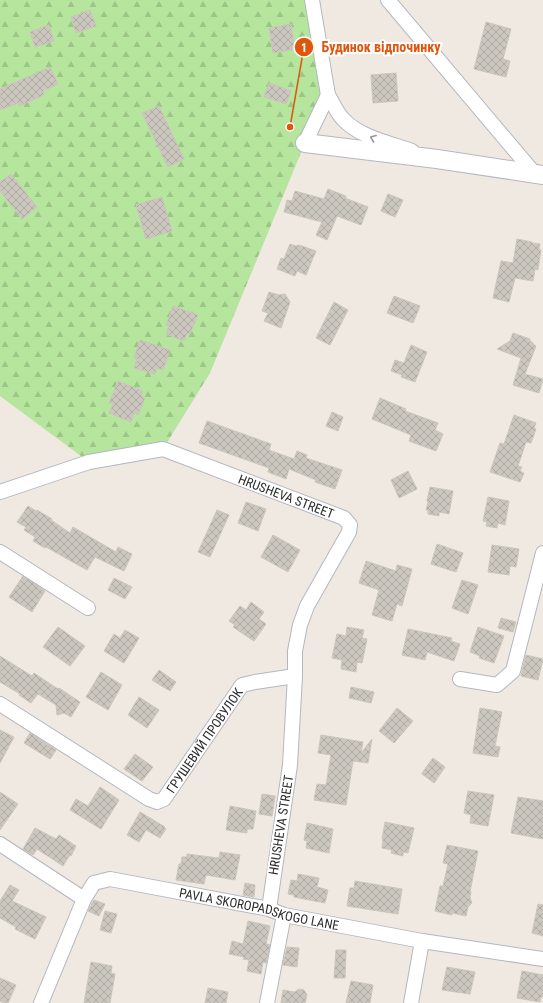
<svg xmlns="http://www.w3.org/2000/svg" width="543" height="1003" viewBox="0 0 543 1003" font-family="'Roboto Condensed',sans-serif">
<defs>
<pattern id="forest-firs" width="22" height="20" patternUnits="userSpaceOnUse"><rect width="22" height="20" fill="#b6e59e"/><path d="M5 1l3.5 6h-7zM16 11l3.5 6h-7z" fill="#9dc588"/></pattern>
<pattern id="building-cross-hatch" width="8" height="8" patternUnits="userSpaceOnUse"><rect width="8" height="8" fill="#cbc7bf"/><path d="M0 0l8 8M0 8l8-8" fill="none" stroke="#afaba4"/></pattern>
</defs>
<rect width="100%" height="100%" fill="#efe9e1"/>
<path fill="url(#forest-firs)" d="M0 0H312L328 95 305 143 210 373 163 449 89 462 0 396Z"/>
<g fill="url(#building-cross-hatch)" stroke="#cbc5ba">
<path d="M90 10 96 26 76 33 71 17Z"/>
<path d="M486 22 511 29 503 59 510 61 506 77 474 69Z"/>
<path d="M291 24 295 49 273 53 269 28Z"/>
<path d="M49 25 54 41 35 47 30 32Z"/>
<path d="M50 67 58 84 43 91 44 95 19 106 18 103 0 110V89Z"/>
<path d="M396 73 398 101 373 103 371 75Z"/>
<path d="M269 83 291 91 286 104 264 97Z"/>
<path d="M159 106 184 159 168 167 142 113Z"/>
<path d="M11 174 37 207 22 219 0 191V182Z"/>
<path d="M328 189 346 196 345 198 368 207 361 225 337 216 327 240 316 235 322 222 284 212 287 200 292 201 295 191 324 199Z"/>
<path d="M388 194 403 200 395 217 381 211Z"/>
<path d="M162 197 172 231 146 239 136 205Z"/>
<path d="M517 239 532 242V243L540 244 539 250H541L538 270 535 269 533 281 515 278 509 302 493 298 501 261 513 263Z"/>
<path d="M290 244 296 246 299 245 316 251 306 275 297 271 295 276 277 269 281 258 284 259Z"/>
<path d="M269 292 279 295 285 294 290 302 281 328 264 321 268 313 262 311Z"/>
<path d="M394 296 420 306 413 323 387 313Z"/>
<path d="M334 302 348 310 330 345 316 338Z"/>
<path d="M173 306 198 315 190 334 187 333 184 341 166 334 169 326 166 325Z"/>
<path d="M513 333 530 339V341L533 343V344L536 346 525 374 543 379 539 393 513 385 521 358 497 349 510 341Z"/>
<path d="M140 340 170 350 163 370 157 368 155 374 134 368 137 359 134 358Z"/>
<path d="M411 345 427 352 415 382 401 377 402 375 391 371 395 360 404 363Z"/>
<path d="M118 381 143 391 141 396 145 398 138 415 134 413 131 422 109 413 113 404 109 403Z"/>
<path d="M380 398 406 409 405 411 438 423 435 430 443 434 436 451 409 441 411 435 372 419Z"/>
<path d="M332 412 343 417 338 431 326 426Z"/>
<path d="M514 415 536 423 534 428 536 429 531 443 526 442 518 466 522 467 520 471 524 473 520 482 490 472 500 443 504 444Z"/>
<path d="M207 421 271 444 269 450 294 459 297 451 307 455 306 458 342 470 335 489 315 482 316 480 289 469 286 479 268 472 269 468 199 443Z"/>
<path d="M408 471 417 489 399 498 391 480Z"/>
<path d="M430 487 453 491 449 514 439 512V516L428 514V510H426L428 502 427 501Z"/>
<path d="M488 497 509 501 505 525 498 523 497 528 486 526 487 522 483 521Z"/>
<path d="M246 502 266 509 258 531 238 523Z"/>
<path d="M28 506 36 511 37 510 52 519 51 520 70 533 73 527 116 552 118 547 132 554 124 571 95 557 87 570 46 547 45 548 33 541 35 537 24 530 26 527 17 522Z"/>
<path d="M217 510 229 515 210 557 198 552Z"/>
<path d="M273 535 300 550 288 572 261 557Z"/>
<path d="M437 544 463 553 456 572 431 564Z"/>
<path d="M492 545 519 549 516 567 510 566 509 575 488 572Z"/>
<path d="M366 561 396 571 397 565 412 569 402 606 397 604 392 621 372 615 379 590 359 583Z"/>
<path d="M23 576 45 591 32 612 9 597Z"/>
<path d="M114 578 132 587 125 599 108 590Z"/>
<path d="M462 580 478 585 468 614 452 608Z"/>
<path d="M251 602 264 612 259 619 266 624 254 641 233 627 235 625 229 621 240 606 246 610Z"/>
<path d="M501 618 516 622 513 632 498 628Z"/>
<path d="M58 627 85 646 70 666 43 647Z"/>
<path d="M347 627 364 630 362 638 367 639 362 663 357 662 356 672 341 669 342 660 332 658 337 634 346 636Z"/>
<path d="M478 627 504 636 494 663 479 658 480 656 470 652Z"/>
<path d="M408 629 452 638 451 641 460 644 454 661 427 652 425 660 402 655Z"/>
<path d="M125 630 139 638 124 663 104 651 114 634 120 638Z"/>
<path d="M526 655 543 659 538 680 521 676Z"/>
<path d="M0 656 32 676 34 673 58 689 59 688 80 702 71 717 64 713 57 715 56 705 38 694 31 703 19 695 20 694 0 682Z"/>
<path d="M159 670 176 682 170 691 152 680Z"/>
<path d="M101 672 122 685 108 710 86 697Z"/>
<path d="M351 687 374 692 371 703 349 698Z"/>
<path d="M139 697 159 710 147 728 128 715Z"/>
<path d="M397 708 413 721 394 743 379 731Z"/>
<path d="M480 708 502 712 495 746 500 747 498 757 473 753Z"/>
<path d="M0 730 14 737 0 763Z"/>
<path d="M30 733 56 750 50 759 24 743Z"/>
<path d="M321 735 363 742 361 753 372 739 368 763 353 761 346 805 314 800 317 784 326 785 331 755 318 753Z"/>
<path d="M135 754 153 767 142 781 124 769Z"/>
<path d="M433 758 445 767 434 783 422 774V773Z"/>
<path d="M100 787 119 800 101 829 70 810 76 799 88 806Z"/>
<path d="M468 791 494 795 488 826 470 823 471 815 464 813Z"/>
<path d="M0 792 18 804 0 830Z"/>
<path d="M262 794 275 796 272 816 259 814Z"/>
<path d="M518 797 543 801V839L511 833Z"/>
<path d="M230 806 256 811 253 829H247V833L226 830Z"/>
<path d="M140 812 165 827 164 828 166 829 160 838 146 830 139 842 127 835Z"/>
<path d="M385 822 414 828 408 853 403 852V856L391 853 392 850 382 848 383 839H382Z"/>
<path d="M307 823 333 829 329 853 306 848 307 841 304 840Z"/>
<path d="M35 828 56 839 59 835 76 846 71 856 70 855 63 866 37 849 33 855 23 849Z"/>
<path d="M447 845 478 851 470 892H471L470 898 472 903 468 907 466 916 452 913V915L435 911 440 886H443L448 864 443 863Z"/>
<path d="M220 852 240 855 235 880 206 875 204 884 176 880 179 864H181L182 857H187V854L219 858Z"/>
<path d="M298 874 319 878 317 887 328 890 325 903 294 897V895L288 894 291 880 297 881Z"/>
<path d="M355 881 402 889 398 914 347 906 350 888H354Z"/>
<path d="M245 883 255 885 254 897 243 895Z"/>
<path d="M10 885 19 890 12 901 46 917 35 939 15 929 16 927 0 918V901Z"/>
<path d="M94 900 105 904 99 916 88 911Z"/>
<path d="M538 904 543 905V936L532 933Z"/>
<path d="M105 911 117 914 111 933 100 930Z"/>
<path d="M248 921 270 926 266 944 270 945 266 963 263 962 261 974 247 971 249 960 243 959 244 957 229 954 232 941 243 944Z"/>
<path d="M287 947 299 948 297 967 283 965Z"/>
<path d="M336 950H346L345 978H334Z"/>
<path d="M91 962 112 966 111 973 115 974 110 1003H84Z"/>
<path d="M447 967 475 972 470 994 442 990Z"/>
<path d="M522 971 543 975V997H541L540 1002 517 998Z"/>
<path d="M0 978 16 985 8 1003H4L0 1001Z"/>
<path d="M351 981 373 985 370 1003H346Z"/>
<path d="M208 988 228 992 226 1003H205Z"/>
<path d="M299 989 304 990 307 995 305 1003H281L283 990 295 992Z"/>
</g>
<g fill="none" stroke-linecap="round" stroke-linejoin="round">
<defs>
<g id="minor">
<path d="M312 0 328 95"/>
<path d="M388 0 534 173"/>
<path d="M305 143 328 95C333 103 337 113 343 119 359 137 390 143 412 151"/>
<path id="s1" d="M0 492 89 462 163 449 344 518 350 525 349 532 307 606 300 625 295 651V676L290 765 269 909"/>
<path d="M0 552 88 608"/>
<path d="M460 679 497 685 513 671 543 553"/>
<path id="s2" d="M0 704 149 799 157 802 164 799 242 685 255 682 295 676"/>
<path id="s3" d="M0 844 84 899 94 883 110 879 269 909 284 915 422 941 543 959"/>
<path d="M41 1003 84 899"/>
<path d="M267 1003 284 915"/>
<path d="M411 1003 422 941"/>
</g>
<path id="tertiary" d="M305 143 437 159 543 175"/>
</defs>
<use href="#minor" stroke="#b4b7c1" stroke-width="16"/>
<use href="#tertiary" stroke="#b4b7c1" stroke-width="20"/>
<use href="#minor" stroke="#fff" stroke-width="14"/>
<use href="#tertiary" stroke="#fff" stroke-width="18"/>
</g>
<defs><path id="oneway-chevron" d="M-2-3.5L2.5 0L-2 3.5" fill="none" stroke-width="1.6" stroke-linecap="round" stroke-linejoin="round"/></defs>
<use stroke="#969696" href="#oneway-chevron" transform="translate(373 138) rotate(-159)"/>
<g text-anchor="middle" dominant-baseline="central" stroke-width="4" stroke-linejoin="round" paint-order="stroke">
<g font-size="13" fill="#2e2e2e" stroke="#fff">
<text stroke="none"><textPath href="#s1" startOffset="301">HRUSHEVA STREET</textPath></text>
<text stroke="none"><textPath href="#s2" startOffset="264">ГРУШЕВИЙ ПРОВУЛОК</textPath></text>
<text transform="translate(281 825) rotate(-81)">HRUSHEVA STREET</text>
<text stroke="none"><textPath href="#s3" startOffset="288">PAVLA SKOROPADSKOGO LANE</textPath></text>
</g>
</g>
<path fill="none" stroke="#df570e" stroke-width="1.5" d="M290 127L304 47"/>
<g fill="#df570e" stroke="#fff" stroke-width="1.5">
<circle cx="290" cy="127" r="4"/>
<circle cx="304" cy="47" r="10"/>
</g>
<g font-size="12" text-anchor="middle" font-weight="bold" fill="#fff">
<text x="304" y="52">1</text>
</g>
<g font-size="14" text-anchor="middle" font-weight="bold" fill="#df570e" stroke="#fff" stroke-width="4" stroke-linejoin="round" paint-order="stroke">
<text x="381" y="52">Будинок відпочинку</text>
</g>
</svg>
